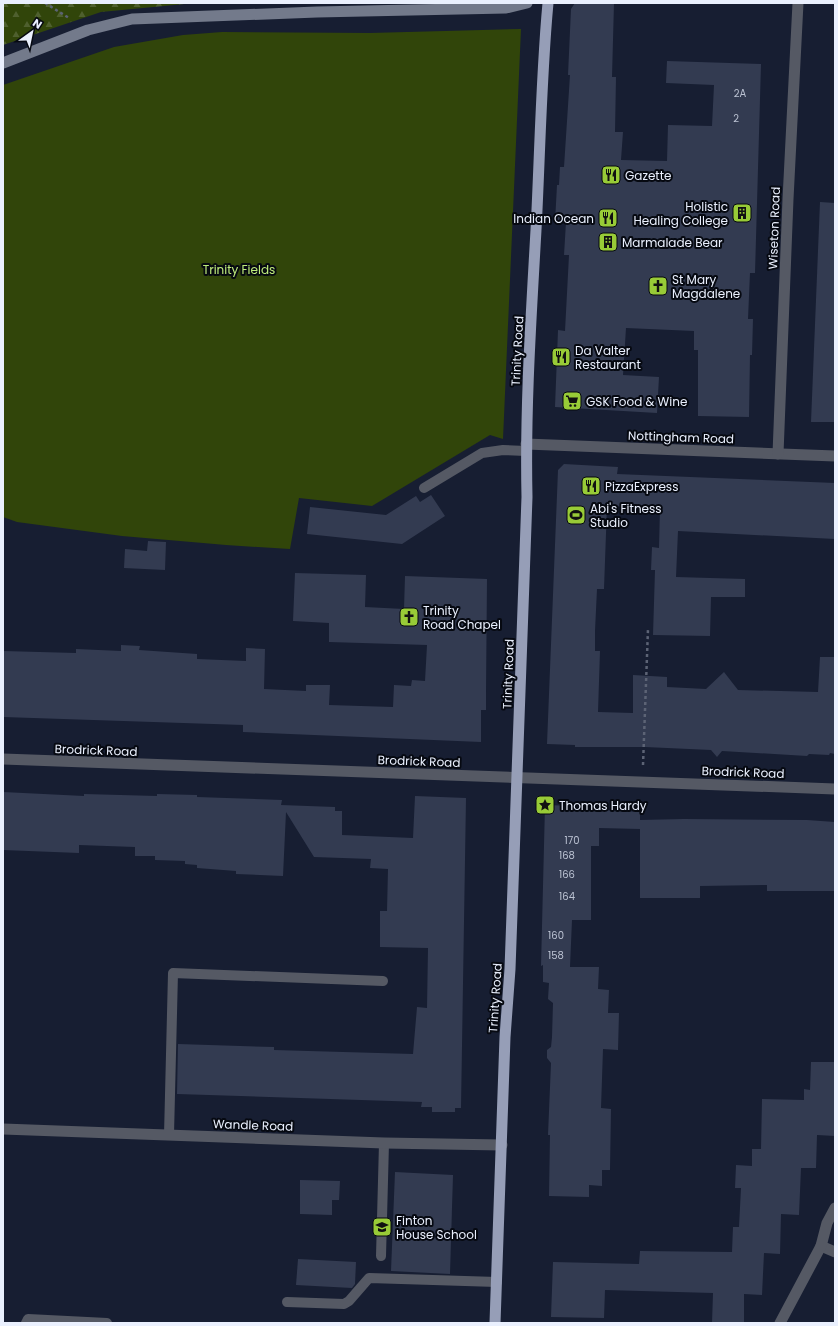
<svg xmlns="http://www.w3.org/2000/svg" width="838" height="1326" viewBox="0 0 838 1326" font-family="Poppins,sans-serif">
<defs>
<pattern id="forest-firs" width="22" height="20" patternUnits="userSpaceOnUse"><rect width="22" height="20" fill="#31450a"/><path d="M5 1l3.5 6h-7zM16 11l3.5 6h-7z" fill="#4f602f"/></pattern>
</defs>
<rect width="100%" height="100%" fill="#171e32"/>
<path fill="#31450a" d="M521 29 503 439 490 435 372 506 299 498 290 549 226 545 122 536 17 522 3 517V85L114 47 183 35 222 32 370 33Z"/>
<path fill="url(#forest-firs)" d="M3 3H195L101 12 3 45Z"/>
<g fill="#333b51">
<path d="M575 3H614L612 77H616L615 132H623L621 160 667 161 668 125 712 126 714 85 666 83 667 61 761 64 755 273H750L748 319H753L752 355H750L749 417 698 416V350H694V331L626 328 623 375 659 377 657 413 555 407 558 330 565 331 569 255H564L566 222H555L557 185H559L560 167H564L570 75H568L571 9Z"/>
<path d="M820 202 835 203V422H811Z"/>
<path d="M564 464 618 467 617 474 835 483V539L678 531 676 577 745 579V597H711L710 636 653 635 655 570H651L652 547 659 548 660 508 607 506 604 589H597L595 631V651H600L598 712 633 713V675L667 677V687L706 689 724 672 738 690 818 692 820 657H835V754L830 753 829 755 809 754 807 756 722 751 717 757 711 750 645 747H575V745L547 744 558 470Z"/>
<path d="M431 495 445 516 402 544 307 534 310 507 386 515 416 496 420 502Z"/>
<path d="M148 541 166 542 165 570 124 568 125 549 147 551Z"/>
<path d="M295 573 366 575 365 607 404 609 405 576 487 579 486 692V710H481V742L243 732V725L3 717V651L76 653V649L121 651V645L140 646 139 650 197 654V659L246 661V648L265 649 264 689 306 691V685H330L329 705 393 707 394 685 411 686 412 680 425 681 427 645 329 642V623L293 621Z"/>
<path d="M3 792 84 796V794L157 796V794L197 795V797L282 800 281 805 335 807V811H342V835L413 838 415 796 466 798 461 1108H455V1112H432V1107H421L422 1102 177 1094 178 1044 274 1047V1050L413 1054 417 1007 427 1008 428 948 380 947V911H387L388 869 370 868 371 859 314 857 286 812 283 876 236 874V871L197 868V865L185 864V861L155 860V856H135V847L79 845V853L3 850Z"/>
<path d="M545 805 577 806V808L603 809V810L640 812V829L599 828V846H591V920H572L570 967H599L598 989 609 990 608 1013H619L618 1050 603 1049 601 1108 611 1109 610 1170H602V1186L589 1185V1197L549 1196 550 1135H548L551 1063 547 1058V1050L551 1047 552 1037 553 1003 548 999 549 983 543 982V965L541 966Z"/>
<path d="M684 819 807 820 835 822V891H767V885L700 886V898H640V820Z"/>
<path d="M811 1062H835V1136L817 1135 816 1168H801L799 1215 781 1214 780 1254 764 1253 762 1295 744 1294V1323H712L713 1293 605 1290 604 1318 551 1317 553 1262 639 1264 640 1251 732 1252 733 1227H739L741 1188H735L736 1165 752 1166V1149H761L762 1099 804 1100V1089L810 1090Z"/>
<path d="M395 1172 453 1175 450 1274 391 1271Z"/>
<path d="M300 1180 340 1181 339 1200H332V1215L300 1214Z"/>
<path d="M298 1259 356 1262 355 1284 352 1288 296 1285Z"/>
</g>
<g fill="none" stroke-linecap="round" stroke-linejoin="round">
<g stroke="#5c6375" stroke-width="2.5" stroke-dasharray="3 3" stroke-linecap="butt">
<path d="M45 3 69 18"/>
<path d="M643 765 648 629"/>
</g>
<g stroke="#555964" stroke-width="10">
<path d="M424 488 482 453 503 450 526 451"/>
<path d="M169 1135 173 973 383 981"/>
<path d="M381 1256 384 1143"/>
<path d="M287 1302 344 1304 349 1301 369 1278 497 1282"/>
<path d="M26 1323 28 1319 107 1323"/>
</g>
<g stroke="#555964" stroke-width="11">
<path d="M526 444 835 456"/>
<path d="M778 454 788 199 798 3"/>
<path d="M3 759 835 789"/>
<path d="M3 1129 384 1143 502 1145"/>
<path d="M821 1246 835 1252"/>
<path d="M780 1323 821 1246 827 1223 835 1208"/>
</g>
<path stroke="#737a8b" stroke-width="11" d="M3 63 88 30 132 19 317 12 506 8 527 3"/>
<path stroke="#969eb7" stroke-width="11" d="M495 1323 505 1037 510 969 527 497C525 408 531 319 536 230 540 155 541 78 548 3"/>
</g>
<defs>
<symbol id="restaurant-square" viewBox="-11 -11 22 22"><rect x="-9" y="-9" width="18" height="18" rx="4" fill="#98cb37" stroke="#060911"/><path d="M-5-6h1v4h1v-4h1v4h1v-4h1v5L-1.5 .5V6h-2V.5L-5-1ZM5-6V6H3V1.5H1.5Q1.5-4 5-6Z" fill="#111"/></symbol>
<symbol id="building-square" viewBox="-11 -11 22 22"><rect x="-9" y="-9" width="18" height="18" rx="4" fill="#98cb37" stroke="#060911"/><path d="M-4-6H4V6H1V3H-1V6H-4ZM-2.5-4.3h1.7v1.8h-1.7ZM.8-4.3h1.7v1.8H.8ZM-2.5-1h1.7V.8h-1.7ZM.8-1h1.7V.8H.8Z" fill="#111"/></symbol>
<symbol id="church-square" viewBox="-11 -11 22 22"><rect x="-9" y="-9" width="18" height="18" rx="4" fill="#98cb37" stroke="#060911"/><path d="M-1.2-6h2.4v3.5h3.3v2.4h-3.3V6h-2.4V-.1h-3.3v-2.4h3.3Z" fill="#111"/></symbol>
<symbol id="supermarket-square" viewBox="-11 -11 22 22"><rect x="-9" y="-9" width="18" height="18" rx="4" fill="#98cb37" stroke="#060911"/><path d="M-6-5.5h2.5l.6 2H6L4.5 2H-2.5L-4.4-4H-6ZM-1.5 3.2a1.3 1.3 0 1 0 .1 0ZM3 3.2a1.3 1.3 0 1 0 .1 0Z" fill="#111"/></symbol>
<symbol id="stadium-square" viewBox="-11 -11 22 22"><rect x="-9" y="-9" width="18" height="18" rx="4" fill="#98cb37" stroke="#060911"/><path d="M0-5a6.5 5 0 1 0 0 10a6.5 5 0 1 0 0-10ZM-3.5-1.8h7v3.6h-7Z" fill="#111"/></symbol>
<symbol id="sight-square" viewBox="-11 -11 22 22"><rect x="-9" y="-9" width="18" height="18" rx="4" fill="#98cb37" stroke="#060911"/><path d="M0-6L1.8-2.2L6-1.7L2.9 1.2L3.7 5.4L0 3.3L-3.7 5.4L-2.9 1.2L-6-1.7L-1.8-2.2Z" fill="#111"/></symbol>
<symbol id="school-square" viewBox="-11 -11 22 22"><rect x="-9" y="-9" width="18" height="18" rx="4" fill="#98cb37" stroke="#060911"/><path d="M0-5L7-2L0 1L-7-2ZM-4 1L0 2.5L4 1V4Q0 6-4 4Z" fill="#111"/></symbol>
</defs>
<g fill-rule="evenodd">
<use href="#restaurant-square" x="600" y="164" width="22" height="22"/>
<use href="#building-square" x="731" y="202" width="22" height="22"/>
<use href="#restaurant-square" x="597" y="207" width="22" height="22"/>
<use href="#building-square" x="597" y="231" width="22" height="22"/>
<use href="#church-square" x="647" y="275" width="22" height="22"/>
<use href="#restaurant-square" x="550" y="346" width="22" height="22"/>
<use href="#supermarket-square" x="561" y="390" width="22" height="22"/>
<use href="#restaurant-square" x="580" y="475" width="22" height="22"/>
<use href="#stadium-square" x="565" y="504" width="22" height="22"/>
<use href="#church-square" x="398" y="606" width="22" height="22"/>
<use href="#sight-square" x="534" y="794" width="22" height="22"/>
<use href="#school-square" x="371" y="1216" width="22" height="22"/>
</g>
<g text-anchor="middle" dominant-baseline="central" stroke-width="4" stroke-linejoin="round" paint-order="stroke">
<g font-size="10" fill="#bcc3d3">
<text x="740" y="93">2A</text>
<text x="736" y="118">2</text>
<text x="572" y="840">170</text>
<text x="567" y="855">168</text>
<text x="567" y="874">166</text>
<text x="567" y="896">164</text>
<text x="556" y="935">160</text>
<text x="556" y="955">158</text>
</g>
<g font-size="12" fill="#eaf0fe" stroke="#060911" text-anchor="start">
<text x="625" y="175">Gazette</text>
<text x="728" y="206" text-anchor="end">Holistic<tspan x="728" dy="14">Healing College</tspan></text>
<text x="594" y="218" text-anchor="end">Indian Ocean</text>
<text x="622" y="242">Marmalade Bear</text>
<text x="672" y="279">St Mary<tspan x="672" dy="14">Magdalene</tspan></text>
<text x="575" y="350">Da Valter<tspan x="575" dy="14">Restaurant</tspan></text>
<text x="586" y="401">GSK Food &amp; Wine</text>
<text x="605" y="486">PizzaExpress</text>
<text x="590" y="508">Abi's Fitness<tspan x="590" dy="14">Studio</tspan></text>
<text x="423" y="610">Trinity<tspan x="423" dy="14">Road Chapel</tspan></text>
<text x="559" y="805">Thomas Hardy</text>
<text x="396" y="1220">Finton<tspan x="396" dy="14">House School</tspan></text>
</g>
<g font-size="12" fill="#eaf0fe" stroke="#060911">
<text transform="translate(774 228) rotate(-88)">Wiseton Road</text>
<text transform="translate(517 351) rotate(-87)">Trinity Road</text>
<text transform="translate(681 437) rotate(2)">Nottingham Road</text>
<text transform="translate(508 674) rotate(-88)">Trinity Road</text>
<text transform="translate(96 750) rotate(2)">Brodrick Road</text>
<text transform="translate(419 761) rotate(2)">Brodrick Road</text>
<text transform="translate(743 772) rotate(2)">Brodrick Road</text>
<text transform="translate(495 998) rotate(-86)">Trinity Road</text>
<text transform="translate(253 1125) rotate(2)">Wandle Road</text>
</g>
<g font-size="12" fill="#bfec7c" stroke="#060911">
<text x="239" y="269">Trinity Fields</text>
</g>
</g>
<rect width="838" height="1326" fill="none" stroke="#eaf0fe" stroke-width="8"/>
<g transform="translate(32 32) rotate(33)" stroke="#060911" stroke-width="3" paint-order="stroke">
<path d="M0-3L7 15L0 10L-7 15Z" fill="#eaf0fe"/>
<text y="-6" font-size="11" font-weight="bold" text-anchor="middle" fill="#eaf0fe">N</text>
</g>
</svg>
